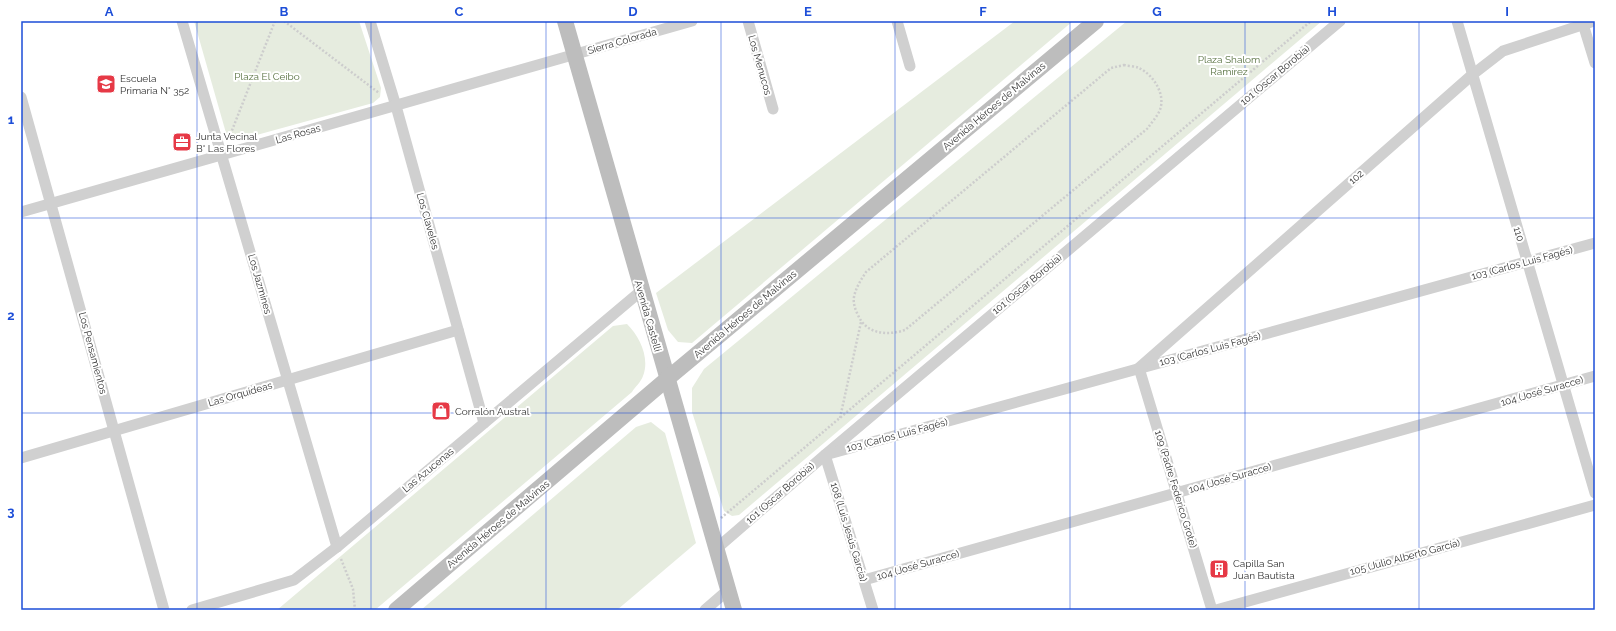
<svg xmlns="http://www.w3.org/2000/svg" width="1616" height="631" viewBox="0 0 1616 631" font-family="Raleway,sans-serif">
<rect width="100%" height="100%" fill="#fff"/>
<g fill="#e6ecdf">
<path d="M194 21H359L381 88 380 97 373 103 239 140 231 139 226 133Z"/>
<path d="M1015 21H1073L692 343 678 342 668 330 656 293Z"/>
<path d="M1127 21H1322L739 515 732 516 724 511 692 412V388L704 369Z"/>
<path d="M627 324C640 337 650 358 643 376 641 382 635 387 632 392L375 610H277L613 326Z"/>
<path d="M651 422 665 433 696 543 617 610H421L636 427Z"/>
</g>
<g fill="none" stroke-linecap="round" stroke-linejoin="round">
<g stroke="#cdcdcd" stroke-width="2.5" stroke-dasharray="2 2" stroke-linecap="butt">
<path d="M284 21 379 93"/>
<path d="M1124 65C1128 66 1135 66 1139 68 1154 75 1167 96 1159 112 1156 118 1151 123 1148 128L905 330C887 336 866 334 858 315 855 309 853 303 854 297 856 287 861 280 866 272L1111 68Z"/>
<path d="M229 138 275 21"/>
<path d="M840 418 861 322"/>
<path d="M721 518 1311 21"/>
<path d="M341 559 353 589 355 610"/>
</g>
<g stroke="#d0d0d0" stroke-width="11">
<path d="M182 21 337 547"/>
<path d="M370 21 396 106 484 423"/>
<path d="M748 21 773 109"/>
<path d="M897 21 910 66"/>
<path d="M1457 21 1595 493"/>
<path d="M1583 24 1595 63"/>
<path d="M21 97 164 610"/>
<path d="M21 212 692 21"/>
<path d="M21 458 458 330"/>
<path d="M716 549 825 455 1340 21"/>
<path d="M864 580 1595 376"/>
<path d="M192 610 294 580 337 547 641 291"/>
<path d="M705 610 728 590"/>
<path d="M873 610 825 455 1595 243"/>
<path d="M1212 610 1139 368 1472 75 1503 51 1594 21"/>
<path d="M1216 610 1595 505"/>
</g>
<g stroke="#bdbdbd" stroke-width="16">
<path d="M565 21 734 610"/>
<path d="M396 610 667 379 1096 21"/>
</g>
</g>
<path fill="none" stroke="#1d4ed8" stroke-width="1" stroke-opacity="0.55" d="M197 21V610M371 21V610M546 21V610M721 21V610M895 21V610M1070 21V610M1245 21V610M1419 21V610M21 218H1595M21 413H1595"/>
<defs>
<symbol id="school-square" viewBox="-11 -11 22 22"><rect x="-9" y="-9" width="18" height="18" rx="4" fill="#e63946" stroke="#fff"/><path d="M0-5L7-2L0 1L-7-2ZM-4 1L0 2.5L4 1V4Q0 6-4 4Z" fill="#fff"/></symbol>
<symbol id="office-square" viewBox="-11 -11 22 22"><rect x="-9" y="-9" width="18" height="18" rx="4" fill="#e63946" stroke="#fff"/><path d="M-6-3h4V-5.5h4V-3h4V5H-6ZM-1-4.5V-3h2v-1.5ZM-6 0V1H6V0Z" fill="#fff"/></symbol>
<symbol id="shop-square" viewBox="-11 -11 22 22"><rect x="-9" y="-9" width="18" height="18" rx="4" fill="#e63946" stroke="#fff"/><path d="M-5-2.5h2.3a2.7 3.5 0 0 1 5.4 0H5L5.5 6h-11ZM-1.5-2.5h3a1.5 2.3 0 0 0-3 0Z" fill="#fff"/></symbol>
<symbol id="building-square" viewBox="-11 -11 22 22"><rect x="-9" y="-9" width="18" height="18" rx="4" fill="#e63946" stroke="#fff"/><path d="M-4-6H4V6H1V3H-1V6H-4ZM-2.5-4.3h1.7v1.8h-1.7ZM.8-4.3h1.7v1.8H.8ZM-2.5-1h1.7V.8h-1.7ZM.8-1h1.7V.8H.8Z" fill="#fff"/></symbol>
</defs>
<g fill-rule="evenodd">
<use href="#school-square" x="95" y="73" width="22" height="22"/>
<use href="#office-square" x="171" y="131" width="22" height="22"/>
<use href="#shop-square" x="430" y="400" width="22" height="22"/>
<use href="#building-square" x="1208" y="558" width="22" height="22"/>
</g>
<g text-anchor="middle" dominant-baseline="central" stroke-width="4" stroke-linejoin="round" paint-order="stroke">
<g font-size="10" fill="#333" stroke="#fff">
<text transform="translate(622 41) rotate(-16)">Sierra Colorada</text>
<text transform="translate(760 65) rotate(74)">Los Menucos</text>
<text transform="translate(1275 75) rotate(-40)">101 (Oscar Borobia)</text>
<text transform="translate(994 106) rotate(-40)">Avenida Héroes de Malvinas</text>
<text transform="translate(298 134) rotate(-16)">Las Rosas</text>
<text transform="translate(1356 177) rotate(-41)">102</text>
<text transform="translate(428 221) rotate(74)">Los Claveles</text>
<text transform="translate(1519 234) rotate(74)">110</text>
<text transform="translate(1522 263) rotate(-15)">103 (Carlos Luis Fagés)</text>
<text transform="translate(260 284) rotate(74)">Los Jazmines</text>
<text transform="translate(1027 284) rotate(-40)">101 (Oscar Borobia)</text>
<text transform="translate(745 314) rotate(-40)">Avenida Héroes de Malvinas</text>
<text transform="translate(648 316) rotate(74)">Avenida Castelli</text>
<text transform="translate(1210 349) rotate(-15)">103 (Carlos Luis Fagés)</text>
<text transform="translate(93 353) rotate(75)">Los Pensamientos</text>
<text transform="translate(1542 391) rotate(-16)">104 (José Suracce)</text>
<text transform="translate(240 394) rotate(-16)">Las Orquídeas</text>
<text transform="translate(897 435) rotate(-15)">103 (Carlos Luis Fagés)</text>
<text transform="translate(428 470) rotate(-40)">Las Azucenas</text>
<text transform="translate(1230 478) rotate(-16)">104 (José Suracce)</text>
<text transform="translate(1176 489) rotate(73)">109 (Padre Federico Grote)</text>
<text transform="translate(780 493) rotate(-41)">101 (Oscar Borobia)</text>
<text transform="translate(498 524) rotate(-40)">Avenida Héroes de Malvinas</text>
<text transform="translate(849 532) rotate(73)">108 (Luis Jesús García)</text>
<text transform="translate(1405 557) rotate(-15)">105 (Julio Alberto García)</text>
<text transform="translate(918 565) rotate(-16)">104 (José Suracce)</text>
</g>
<g font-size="10" fill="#56703f" stroke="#fff">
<text x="1229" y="59">Plaza Shalom<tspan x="1229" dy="12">Ramírez</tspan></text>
<text x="267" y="76">Plaza El Ceibo</text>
</g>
<g font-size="10" fill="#333" stroke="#fff" text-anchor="start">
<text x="120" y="78">Escuela<tspan x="120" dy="12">Primaria N° 352</tspan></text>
<text x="196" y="136">Junta Vecinal<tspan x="196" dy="12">B° Las Flores</tspan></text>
<text x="455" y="411">Corralón Austral</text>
<text x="1233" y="563">Capilla San<tspan x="1233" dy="12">Juan Bautista</tspan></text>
</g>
</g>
<rect width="1616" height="631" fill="none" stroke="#ffffff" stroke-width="44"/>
<rect x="22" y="22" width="1572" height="587" fill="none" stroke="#1d4ed8" stroke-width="1.5"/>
<g font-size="13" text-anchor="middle" font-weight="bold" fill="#1d4ed8">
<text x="109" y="16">A</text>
<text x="284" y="16">B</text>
<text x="459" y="16">C</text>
<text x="633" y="16">D</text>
<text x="808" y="16">E</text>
<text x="983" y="16">F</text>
<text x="1157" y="16">G</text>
<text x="1332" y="16">H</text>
<text x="1507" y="16">I</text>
<text x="11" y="124">1</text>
<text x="11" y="320">2</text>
<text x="11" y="516">3</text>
</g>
</svg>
